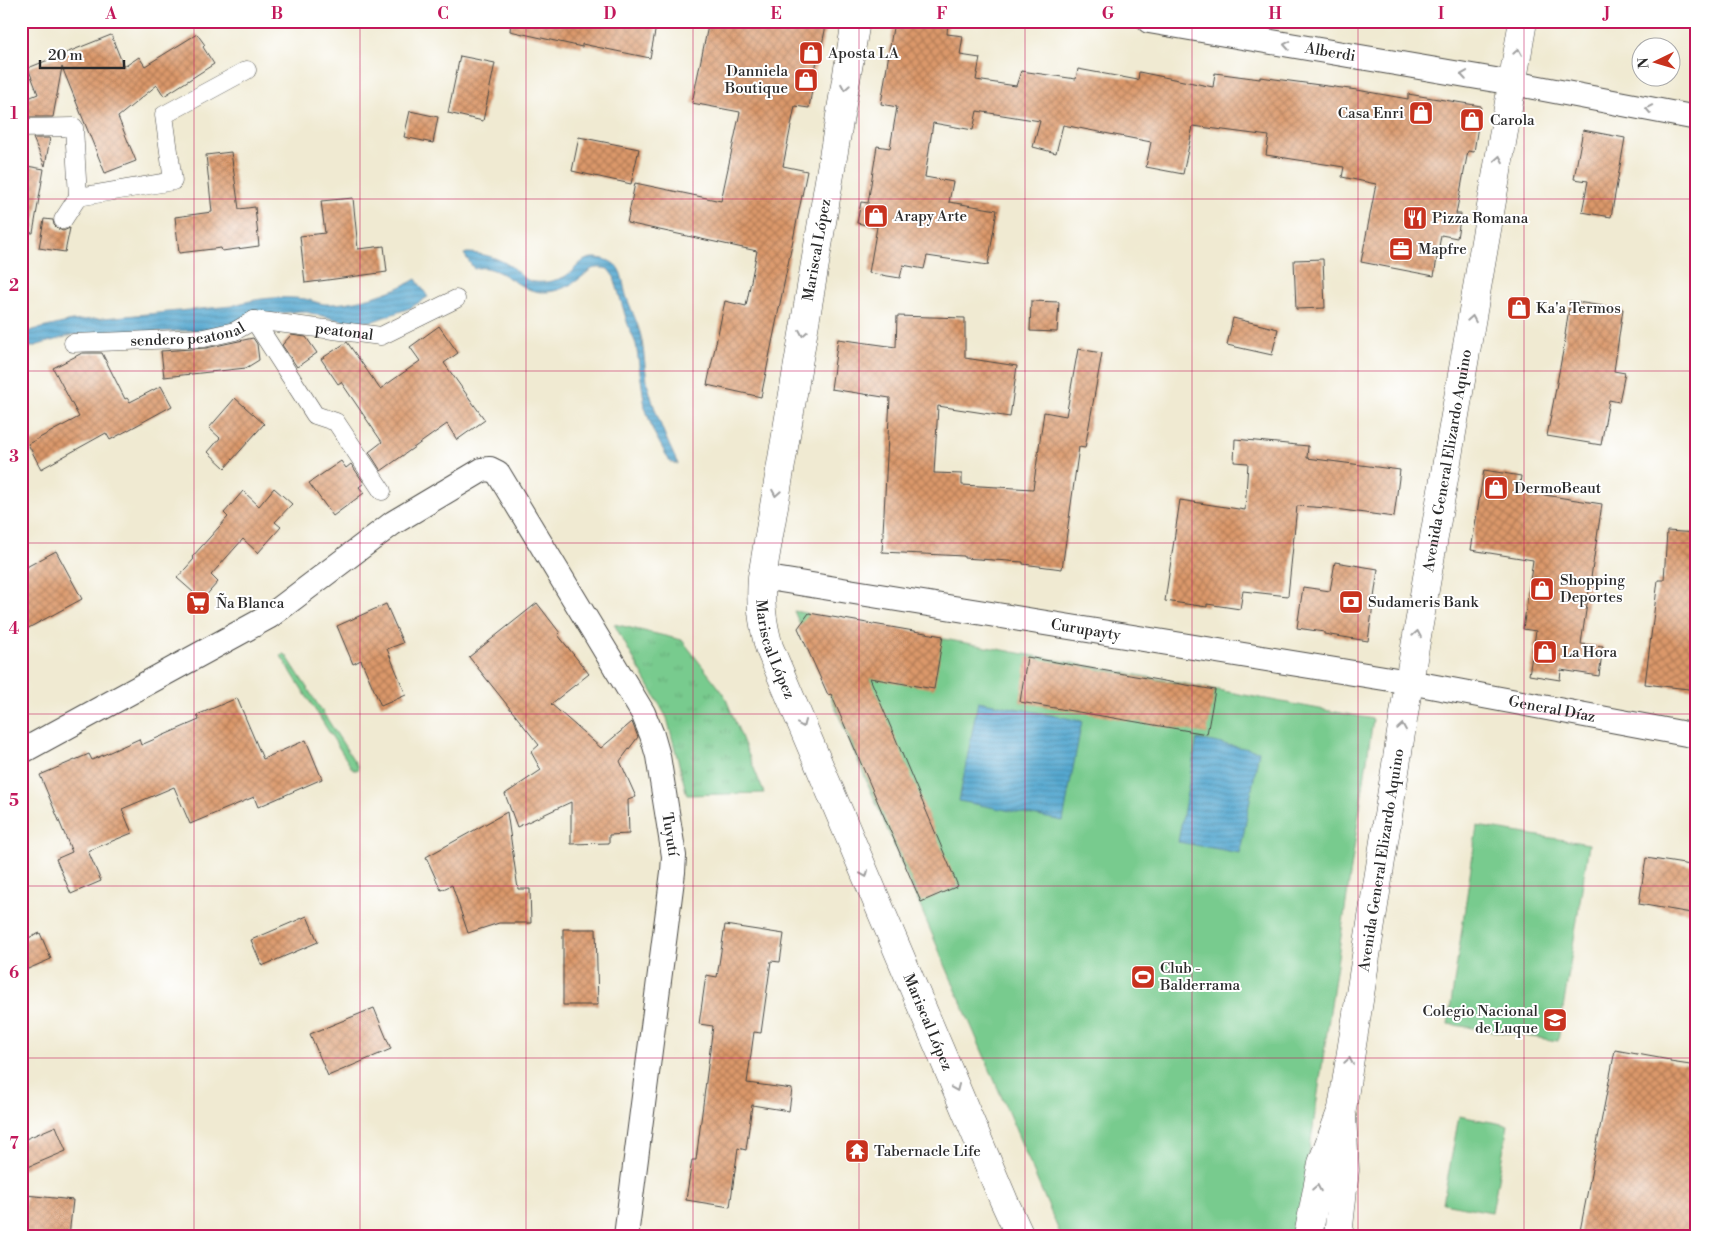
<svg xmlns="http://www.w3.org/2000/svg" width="1718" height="1257" viewBox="0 0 1718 1257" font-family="'Libre Bodoni',serif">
<defs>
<pattern id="grass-tufts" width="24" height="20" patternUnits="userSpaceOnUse" patternTransform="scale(1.25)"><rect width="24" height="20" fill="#78cb8e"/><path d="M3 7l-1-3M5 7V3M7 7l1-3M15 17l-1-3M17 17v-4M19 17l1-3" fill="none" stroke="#68ae7b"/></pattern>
<pattern id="water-rules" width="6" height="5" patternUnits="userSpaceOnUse" patternTransform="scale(1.25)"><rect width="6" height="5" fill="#55a8d0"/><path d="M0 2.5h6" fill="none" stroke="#4789a9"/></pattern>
<pattern id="building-cross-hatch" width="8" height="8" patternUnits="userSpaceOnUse" patternTransform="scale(1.25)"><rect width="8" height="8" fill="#db986a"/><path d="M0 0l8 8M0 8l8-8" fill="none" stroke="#b27c57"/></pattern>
</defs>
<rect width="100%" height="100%" fill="#fff"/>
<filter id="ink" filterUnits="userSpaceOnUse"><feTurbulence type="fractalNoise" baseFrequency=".02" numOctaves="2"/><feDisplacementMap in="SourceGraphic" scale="10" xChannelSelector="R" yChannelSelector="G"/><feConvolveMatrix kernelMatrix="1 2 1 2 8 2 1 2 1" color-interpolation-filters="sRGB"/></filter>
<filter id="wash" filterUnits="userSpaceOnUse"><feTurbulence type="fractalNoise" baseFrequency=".0096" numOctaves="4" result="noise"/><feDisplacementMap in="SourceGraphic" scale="20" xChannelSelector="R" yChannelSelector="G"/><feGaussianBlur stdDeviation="1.12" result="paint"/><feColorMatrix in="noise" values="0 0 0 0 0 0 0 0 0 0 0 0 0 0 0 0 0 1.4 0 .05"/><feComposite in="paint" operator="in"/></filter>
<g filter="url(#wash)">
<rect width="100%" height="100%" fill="#f0ead2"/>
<g fill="url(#grass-tufts)" stroke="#527b5c">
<path d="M614 624 682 640 724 694 764 793 687 795 667 718Z"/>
<path d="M283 654 286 655 358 767 357 770H353L281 656Z"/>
</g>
<g fill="#78cb8e" stroke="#527b5c">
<path d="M794 611 1373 719 1297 1236H1061Z"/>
<path d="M1477 826 1589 844 1558 1041 1448 1024Z"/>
<path d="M1459 1116 1508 1125 1492 1212 1443 1203Z"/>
</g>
<g fill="url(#water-rules)" stroke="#406a7e">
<path d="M467 253C480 253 496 257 507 264 517 269 522 281 535 282 545 283 555 281 564 277 580 268 580 254 603 259 625 264 621 281 627 298 632 312 639 325 642 341 645 358 645 377 650 393 657 418 667 441 678 464L670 462 653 431 645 407 636 344 628 325 614 277 608 269C603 268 597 267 592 269 589 270 586 274 583 276 572 285 557 293 541 292 517 291 498 261 474 269L464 254Z"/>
<path d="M416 279 428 297 410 308 373 321 351 323 302 311 263 315 230 329 72 335 21 350V334L33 330 72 321 232 306C254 298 281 296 305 299 311 300 317 303 324 304 352 305 392 293 416 279Z"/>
<path d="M978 701 1082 721 1063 821 959 801Z"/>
<path d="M1197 739 1259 751 1240 853 1178 842Z"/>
</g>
<g id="blocks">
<g fill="url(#building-cross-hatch)">
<path d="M511 21H657L650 58 582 44V47L510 31Z"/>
<path d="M709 21H827L820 54H818L809 108 795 106 783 166 807 171 761 397 707 385 725 301 746 306 757 251 627 223 635 183 721 201 740 112 692 103Z"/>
<path d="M894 21H948L947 34 963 36 960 55 980 58 976 80 1016 86 1021 71 1076 79 1078 69 1138 80 1139 72 1213 87 1215 73 1260 79V77L1357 90 1408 99V94L1481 106 1474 152 1468 151 1456 214H1461L1457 238 1441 235 1434 276 1361 262 1376 184 1342 177 1344 167 1266 155 1269 136 1193 126 1183 174 1146 167 1151 142 1063 125 1056 153 1033 147 1040 121 977 111 973 130 933 123 925 177 953 182 949 202 997 210 988 265 927 256 924 269 903 265 900 278 869 273 877 227 857 223 861 202 868 203 877 146 890 148 897 107 881 104Z"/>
<path d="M197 34 205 45 203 47 214 64 164 96 157 85 118 117 136 161 105 173 62 67 53 117H25L21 108V101L38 94 28 68 111 35 124 67 139 57 145 66Z"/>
<path d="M460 56 495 63 483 121 448 113Z"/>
<path d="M410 111 438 117 433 143 404 137Z"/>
<path d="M1583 130 1625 138 1611 217 1582 212 1588 181 1574 179Z"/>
<path d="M579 137 639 149 631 184 572 171Z"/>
<path d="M33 138H50L45 166Z"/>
<path d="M231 152 239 209 255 207 259 246 222 251 221 248 179 253 175 217 212 212 206 155Z"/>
<path d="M21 165 44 169 33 233 21 232Z"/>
<path d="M353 198 358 249 384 246 387 272 305 283 300 236 325 233 321 201Z"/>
<path d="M44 219 53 220 54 225 58 229 63 231 70 228 65 252 39 248Z"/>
<path d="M1323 259 1325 308 1296 309 1294 260Z"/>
<path d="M1031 301 1059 302 1057 332 1030 331Z"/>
<path d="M1570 301 1623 309 1614 371 1625 373 1619 402 1609 400 1601 445 1547 436 1566 335H1565Z"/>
<path d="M897 316 965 318V358L1017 366 1010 417 938 406 934 473 962 474V485L1033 489 1044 412 1066 416 1078 349 1102 353 1085 448 1079 447 1062 569 1023 564V562L964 558V556L882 552 890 398 831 389 838 339 896 347Z"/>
<path d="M1233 318 1278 329 1272 355 1227 345Z"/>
<path d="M439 326 458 353 444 363 485 420 457 440 447 424 381 471 369 452 382 442 341 382 338 384 321 359 347 342 380 389 420 361 410 347Z"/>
<path d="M291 335 306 337 317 353 297 367 282 345Z"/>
<path d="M253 338 257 344 259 360 246 368 164 377 161 351 206 348Z"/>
<path d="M82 353H102L125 399 127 398 130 402 161 386 172 406 110 440 106 433 41 469 28 444 79 417 53 368Z"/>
<path d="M235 398 264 424 225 468 208 452 220 438 209 428Z"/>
<path d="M1235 439 1308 446 1307 458 1400 470 1394 517 1328 508 1297 506 1288 596 1243 591 1240 609 1207 604V607L1165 601 1180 500 1245 510 1248 463 1234 462Z"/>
<path d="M341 461 346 468 351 464 364 483 359 487 364 493 333 516 309 483Z"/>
<path d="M1484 470 1521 476 1519 491 1602 504 1581 644 1603 646 1599 676 1561 670 1560 680 1529 675 1536 631 1523 629 1533 560 1471 550Z"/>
<path d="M274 488 292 504 275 522 281 527 258 553 243 539 211 575 218 582 202 600 177 578 194 559 192 557 228 517 224 513 243 491 259 506Z"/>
<path d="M1667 531 1697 533V690L1645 684 1658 580H1664Z"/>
<path d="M56 551 82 599 21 632V570Z"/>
<path d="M1335 562 1378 569 1368 641 1324 634V632L1297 628 1303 587 1330 591Z"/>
<path d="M537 603 560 633 558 635 589 674 551 704 601 748 632 722 638 737 620 761 636 797 628 800 629 834 609 835V843L571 844V802L517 827 505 794 541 770 531 752 539 745 469 657Z"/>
<path d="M386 604 403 643 387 649 406 695 381 706 361 660 353 664 337 626Z"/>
<path d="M809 613 943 636 934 689 870 678 958 886 921 902 831 694 828 695 798 628Z"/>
<path d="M1027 657 1215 690 1207 734 1020 702Z"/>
<path d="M237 698 263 759 306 740 322 779 258 807 254 797 190 824 174 787 122 809 132 833 88 851 101 881 71 894 56 859 72 852 40 775 89 754 92 760 139 739 141 745 199 720 197 715Z"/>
<path d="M507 812 518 889H530L531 923H499L468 933 452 885 441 890 426 857Z"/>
<path d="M1646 858 1697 866V914L1639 904Z"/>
<path d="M307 916 318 942 262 966 251 940Z"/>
<path d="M725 925 784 934 780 962 771 961 761 1033 754 1032 747 1083 792 1089 789 1111 752 1105 746 1150 738 1148 730 1207 686 1200 692 1160H696L713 1026 699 1024 706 975 717 977Z"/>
<path d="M563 929H596L598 1005H563Z"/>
<path d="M40 933 51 959 21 972V941Z"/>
<path d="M374 1008 391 1049 328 1076 310 1034Z"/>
<path d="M1615 1050 1670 1060V1062L1697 1066V1236H1579Z"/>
<path d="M56 1126 66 1151 21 1170V1141Z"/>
<path d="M26 1195 73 1200 69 1236H21Z"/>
</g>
</g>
</g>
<g filter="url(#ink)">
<use href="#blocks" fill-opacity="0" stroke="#494844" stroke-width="1"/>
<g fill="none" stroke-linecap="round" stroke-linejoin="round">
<defs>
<g id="pedestrian">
<path d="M21 128 74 127 78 197 173 181 164 115 247 70"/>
<path d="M63 220 78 197"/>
<path id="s1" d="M254 320 381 336 456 299"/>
<path id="s2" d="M73 343 204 338 235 331 254 320 315 415 336 422 382 491"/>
</g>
<g id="minor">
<path id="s3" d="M1149 21 1513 83 1697 118"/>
<path id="s4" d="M762 577 1409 682 1697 736"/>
<path id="s5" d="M21 752 270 616 393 523 482 470 490 469 498 473 643 713 652 735 658 756 674 856 673 872 626 1236"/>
</g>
<g id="primary">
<path id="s6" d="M856 21 762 577C760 604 762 621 769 647L1004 1201 1020 1236"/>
<path id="s7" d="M1308 1236 1322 1163 1342 1109 1409 682 1523 21"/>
<path d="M1338 1236 1345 1170 1342 1115"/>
</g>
</defs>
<use href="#pedestrian" stroke="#494844" stroke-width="19"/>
<use href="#minor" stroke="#494844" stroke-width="26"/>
<use href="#primary" stroke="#494844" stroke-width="29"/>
<use href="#pedestrian" stroke="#fff" stroke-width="18"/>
<use href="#minor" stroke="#fff" stroke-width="24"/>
<use href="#primary" stroke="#fff" stroke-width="28"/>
</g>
<defs><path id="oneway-chevron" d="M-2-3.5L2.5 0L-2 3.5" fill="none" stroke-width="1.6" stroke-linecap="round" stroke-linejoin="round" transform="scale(1.25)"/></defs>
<g stroke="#a0a0a0">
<use href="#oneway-chevron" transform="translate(1287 45) rotate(-170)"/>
<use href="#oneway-chevron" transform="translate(1518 52) rotate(-80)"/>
<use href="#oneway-chevron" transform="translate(1464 75) rotate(-171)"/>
<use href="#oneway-chevron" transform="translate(845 87) rotate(100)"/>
<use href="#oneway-chevron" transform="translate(1649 109) rotate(-169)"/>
<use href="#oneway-chevron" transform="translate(1499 159) rotate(-80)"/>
<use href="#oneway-chevron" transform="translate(1472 319) rotate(-80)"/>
<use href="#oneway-chevron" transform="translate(803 333) rotate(100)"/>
<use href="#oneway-chevron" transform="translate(776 493) rotate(100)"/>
<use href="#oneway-chevron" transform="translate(1417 634) rotate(-80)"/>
<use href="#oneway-chevron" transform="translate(802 724) rotate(67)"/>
<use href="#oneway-chevron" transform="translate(1402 727) rotate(-81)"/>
<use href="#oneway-chevron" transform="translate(865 874) rotate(67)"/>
<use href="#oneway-chevron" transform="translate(1349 1061) rotate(-81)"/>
<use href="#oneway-chevron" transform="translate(956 1088) rotate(67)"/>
<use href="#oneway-chevron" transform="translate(1317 1188) rotate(-79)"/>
</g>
</g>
<path fill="none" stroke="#c2185b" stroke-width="1" stroke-opacity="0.55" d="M194 21V1236M360 21V1236M526 21V1236M693 21V1236M859 21V1236M1025 21V1236M1192 21V1236M1358 21V1236M1524 21V1236M21 199H1697M21 371H1697M21 543H1697M21 714H1697M21 886H1697M21 1058H1697"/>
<defs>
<symbol id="shop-square" viewBox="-11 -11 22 22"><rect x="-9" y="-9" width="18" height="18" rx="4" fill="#c8321e" stroke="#fff"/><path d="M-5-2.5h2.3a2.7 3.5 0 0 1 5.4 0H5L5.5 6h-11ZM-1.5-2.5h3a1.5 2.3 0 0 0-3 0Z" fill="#fff"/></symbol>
<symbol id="restaurant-square" viewBox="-11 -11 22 22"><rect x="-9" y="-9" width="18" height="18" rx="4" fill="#c8321e" stroke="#fff"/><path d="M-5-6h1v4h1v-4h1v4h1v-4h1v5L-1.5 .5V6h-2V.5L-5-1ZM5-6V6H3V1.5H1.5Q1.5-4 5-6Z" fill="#fff"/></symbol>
<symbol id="office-square" viewBox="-11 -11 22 22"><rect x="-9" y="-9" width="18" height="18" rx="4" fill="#c8321e" stroke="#fff"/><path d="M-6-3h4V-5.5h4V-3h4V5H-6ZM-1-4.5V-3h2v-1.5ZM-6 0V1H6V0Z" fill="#fff"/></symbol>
<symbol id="bank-square" viewBox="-11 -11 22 22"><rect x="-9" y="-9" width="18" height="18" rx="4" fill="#c8321e" stroke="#fff"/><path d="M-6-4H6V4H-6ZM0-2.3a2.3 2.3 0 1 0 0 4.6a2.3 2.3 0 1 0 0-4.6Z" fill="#fff"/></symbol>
<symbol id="supermarket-square" viewBox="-11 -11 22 22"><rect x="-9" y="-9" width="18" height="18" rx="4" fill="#c8321e" stroke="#fff"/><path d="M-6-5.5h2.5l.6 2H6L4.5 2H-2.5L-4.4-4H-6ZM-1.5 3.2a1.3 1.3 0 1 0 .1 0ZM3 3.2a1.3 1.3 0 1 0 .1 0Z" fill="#fff"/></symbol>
<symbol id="stadium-square" viewBox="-11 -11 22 22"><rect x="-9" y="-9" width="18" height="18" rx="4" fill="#c8321e" stroke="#fff"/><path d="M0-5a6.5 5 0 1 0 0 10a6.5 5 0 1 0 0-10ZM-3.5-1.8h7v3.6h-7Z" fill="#fff"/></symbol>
<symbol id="school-square" viewBox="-11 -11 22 22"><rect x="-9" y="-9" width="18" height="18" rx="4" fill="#c8321e" stroke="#fff"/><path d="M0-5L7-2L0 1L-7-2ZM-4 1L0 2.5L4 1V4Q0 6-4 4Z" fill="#fff"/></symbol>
<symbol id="temple-square" viewBox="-11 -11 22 22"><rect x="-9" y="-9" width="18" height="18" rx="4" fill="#c8321e" stroke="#fff"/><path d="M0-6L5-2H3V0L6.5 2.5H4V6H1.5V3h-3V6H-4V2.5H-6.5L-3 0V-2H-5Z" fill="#fff"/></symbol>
</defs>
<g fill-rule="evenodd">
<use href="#shop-square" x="797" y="39" width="28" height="28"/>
<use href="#shop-square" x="792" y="66" width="28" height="28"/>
<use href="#shop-square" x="1407" y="99" width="28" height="28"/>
<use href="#shop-square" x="1458" y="106" width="28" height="28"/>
<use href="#shop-square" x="862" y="202" width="28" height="28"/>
<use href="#restaurant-square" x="1401" y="204" width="28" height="28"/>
<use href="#office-square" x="1387" y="235" width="28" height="28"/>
<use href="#shop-square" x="1505" y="294" width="28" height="28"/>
<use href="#shop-square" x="1482" y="474" width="28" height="28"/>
<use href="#shop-square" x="1528" y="575" width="28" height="28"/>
<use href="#bank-square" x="1337" y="588" width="28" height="28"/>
<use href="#supermarket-square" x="184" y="589" width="28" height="28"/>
<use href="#shop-square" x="1531" y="638" width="28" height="28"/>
<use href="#stadium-square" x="1129" y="963" width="28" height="28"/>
<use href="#school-square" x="1541" y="1006" width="28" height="28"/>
<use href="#temple-square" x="843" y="1137" width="28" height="28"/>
</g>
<g text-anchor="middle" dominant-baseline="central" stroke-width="4" stroke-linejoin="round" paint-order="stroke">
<g font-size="15" fill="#2b2b2b" stroke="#fff">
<text stroke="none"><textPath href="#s3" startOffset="184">Alberdi</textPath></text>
<text transform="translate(817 250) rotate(-80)">Mariscal López</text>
<text stroke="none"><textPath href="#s2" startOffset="115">sendero peatonal</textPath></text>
<text stroke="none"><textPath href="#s1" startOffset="91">peatonal</textPath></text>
<text stroke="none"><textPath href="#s7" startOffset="789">Avenida General Elizardo Aquino</textPath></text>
<text stroke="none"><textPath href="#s4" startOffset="328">Curupayty</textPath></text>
<text stroke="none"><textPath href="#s6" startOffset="638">Mariscal López</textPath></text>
<text stroke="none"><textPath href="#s4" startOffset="801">General Díaz</textPath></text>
<text stroke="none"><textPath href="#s5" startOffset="964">Tuyutí</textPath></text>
<text stroke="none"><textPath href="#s7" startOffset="384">Avenida General Elizardo Aquino</textPath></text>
<text stroke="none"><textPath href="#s6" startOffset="1042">Mariscal López</textPath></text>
</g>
<g font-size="15" fill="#2b2b2b" stroke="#fff" text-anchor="start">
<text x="828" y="53">Aposta LA</text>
<text x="788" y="71" text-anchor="end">Danniela<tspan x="788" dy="17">Boutique</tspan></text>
<text x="1404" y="113" text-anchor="end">Casa Enri</text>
<text x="1490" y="120">Carola</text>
<text x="894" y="216">Arapy Arte</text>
<text x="1432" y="218">Pizza Romana</text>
<text x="1418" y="249">Mapfre</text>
<text x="1536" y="308">Ka'a Termos</text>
<text x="1514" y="488">DermoBeaut</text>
<text x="1560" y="580">Shopping<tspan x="1560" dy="17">Deportes</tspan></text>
<text x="1368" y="602">Sudameris Bank</text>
<text x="216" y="603">Ña Blanca</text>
<text x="1562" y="652">La Hora</text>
<text x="1160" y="968">Club -<tspan x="1160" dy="17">Balderrama</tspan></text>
<text x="1538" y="1011" text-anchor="end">Colegio Nacional<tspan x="1538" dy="17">de Luque</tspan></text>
<text x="874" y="1151">Tabernacle Life</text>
</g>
</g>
<rect width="1718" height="1257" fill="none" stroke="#fff" stroke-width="55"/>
<g transform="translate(1656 62) rotate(265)"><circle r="24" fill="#ffffff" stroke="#aaaaaa"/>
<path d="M0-4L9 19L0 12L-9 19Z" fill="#c8321e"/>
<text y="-8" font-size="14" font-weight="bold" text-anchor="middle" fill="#2b2b2b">N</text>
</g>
<path d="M40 60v8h84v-8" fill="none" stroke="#2b2b2b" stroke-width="2.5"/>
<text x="48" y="60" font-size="15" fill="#2b2b2b" stroke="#ffffff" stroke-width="4" paint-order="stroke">20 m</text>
<rect x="28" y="28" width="1662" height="1202" fill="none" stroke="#c2185b" stroke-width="2"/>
<g font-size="16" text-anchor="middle" font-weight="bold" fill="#c2185b">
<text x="111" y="19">A</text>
<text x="277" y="19">B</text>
<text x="443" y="19">C</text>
<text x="610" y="19">D</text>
<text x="776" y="19">E</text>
<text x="942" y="19">F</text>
<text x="1108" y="19">G</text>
<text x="1275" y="19">H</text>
<text x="1441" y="19">I</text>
<text x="1607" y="19">J</text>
<text x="14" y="119">1</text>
<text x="14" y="291">2</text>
<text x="14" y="462">3</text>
<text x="14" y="634">4</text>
<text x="14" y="806">5</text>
<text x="14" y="978">6</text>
<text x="14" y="1149">7</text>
</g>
</svg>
